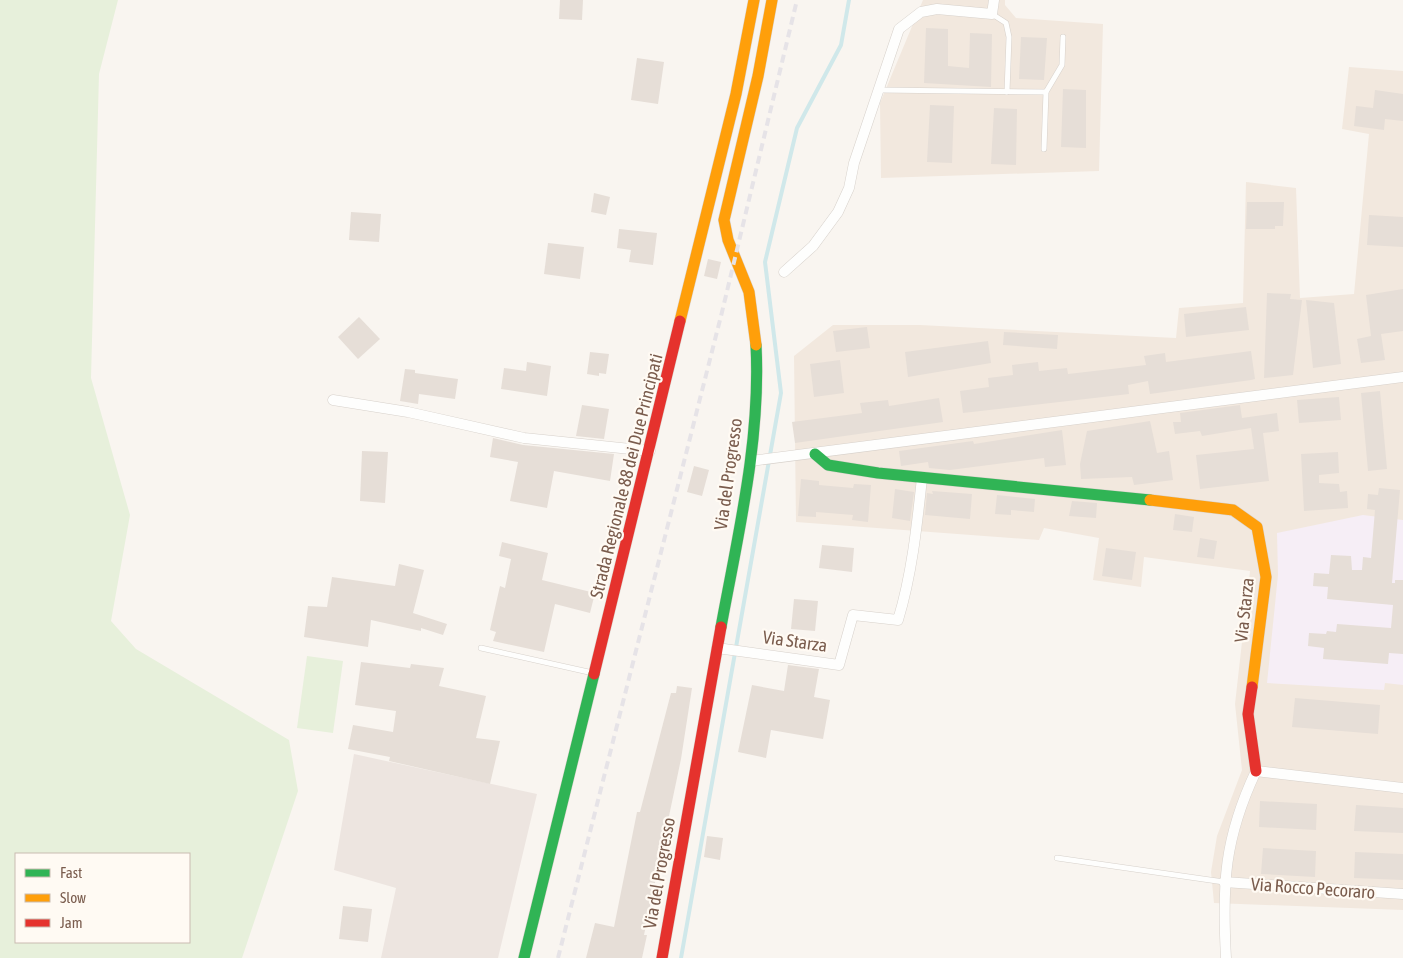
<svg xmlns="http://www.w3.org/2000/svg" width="1403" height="958" viewBox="0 0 1403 958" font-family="'Asap Condensed',sans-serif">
<rect width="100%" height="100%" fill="#f9f5f0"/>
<g fill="#f2e8de">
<path d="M923 0H1005V5L1016 18 1103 24 1099 171 881 178 880 103Z"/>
<path d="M1349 67 1403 71V910L1214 903 1211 872 1217 836 1242 770 1235 704 1250 571 1144 557 1141 587 1093 580 1099 538 1044 528 1039 540 796 522 794 356 833 325H920L1176 338 1179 308 1243 303 1246 182 1296 188 1300 298 1354 294 1369 134 1342 129Z"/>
</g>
<path fill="#ede5e0" d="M354 754 537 794 498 958H381L396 888 334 870Z"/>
<path fill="#f6eef6" d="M1363 515 1403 520V685L1385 683 1384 690 1267 683 1278 575 1277 533Z"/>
<g fill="#e7f0db" fill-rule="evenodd">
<path d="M0 0H118L99 74 91 378 130 515 111 621 136 649 289 740 298 791 242 958H0ZM189 854V942H16V854Z"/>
<path d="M307 656 343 661 333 733 297 728Z"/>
</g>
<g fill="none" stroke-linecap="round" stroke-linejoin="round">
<path stroke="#d0e8ea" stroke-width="4" d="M681 958 781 393 765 262 797 128 841 45 849 0"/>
</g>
<g fill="#e6ded7">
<path d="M560 0H583L582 20 559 19Z"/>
<path d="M926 28 948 29V66L969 68 970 33 992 34 991 87 924 83Z"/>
<path d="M1021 37 1047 38 1044 80 1019 79Z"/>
<path d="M637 58 664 62 658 104 631 100Z"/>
<path d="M1063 89 1086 90V148L1061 147Z"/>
<path d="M1375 90 1403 94V121L1385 119 1384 130 1354 126 1356 106 1373 108Z"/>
<path d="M930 105 954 106 952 163 927 162Z"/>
<path d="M994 108 1017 109 1016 165 991 164Z"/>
<path d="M594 193 610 197 606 215 591 212Z"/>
<path d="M1247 202H1284L1283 226H1275V229H1246Z"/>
<path d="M351 212 381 214 379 242 349 240Z"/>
<path d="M1369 215 1403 217V247L1367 245Z"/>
<path d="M619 229 657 233 653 265 629 262 631 250 617 248Z"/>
<path d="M548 243 584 247 580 279 544 274Z"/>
<path d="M708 259 721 262 717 279 704 276Z"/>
<path d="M1403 289V331L1381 334 1385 360 1361 363 1357 339 1371 336 1366 295Z"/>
<path d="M1267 293 1291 294 1290 299 1302 300 1293 375 1264 378Z"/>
<path d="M1306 300 1334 303 1341 364 1313 368Z"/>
<path d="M1246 307 1249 330 1186 337 1184 314Z"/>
<path d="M359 317 380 339 358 359 338 337Z"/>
<path d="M867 327 870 348 836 352 833 331Z"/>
<path d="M1004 332 1058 335 1057 349 1003 345Z"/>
<path d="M988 341 991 363 908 377 905 352Z"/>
<path d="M1251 351 1255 379 1251 380 1150 394 1148 381 1128 385 1129 394 963 413 960 391 989 387 988 378 1013 375 1012 365 1038 362 1039 371 1067 368 1068 374 1146 365 1144 356 1165 353 1166 362Z"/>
<path d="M590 352 609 354 606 374 599 373V376L587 374Z"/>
<path d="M840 360 844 393 814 397 810 364Z"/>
<path d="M527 362 551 366 547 396 501 389 504 368 526 371Z"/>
<path d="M405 369 415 370V373L458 379 455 399 419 394 418 404 400 401Z"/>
<path d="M1380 391 1387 469 1368 471 1361 393Z"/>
<path d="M1339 397 1341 420 1299 423 1297 400Z"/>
<path d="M939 398 943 422 795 443 792 422 862 413 860 403 888 400 889 406Z"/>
<path d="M582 405 609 409 604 439 576 436Z"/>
<path d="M1240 405 1242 418 1277 413 1279 431 1263 433 1269 481 1200 489 1196 455 1254 449 1251 428 1202 436 1200 431 1175 434 1173 422H1181L1180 413Z"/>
<path d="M1150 421 1157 453 1169 451 1173 480 1134 485 1132 477 1081 479 1080 464 1087 431Z"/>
<path d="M1062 430 1066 465 1045 467 1044 458 950 470 929 468 928 462 901 466 899 451 973 441 974 444Z"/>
<path d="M493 438 523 445 614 454 610 481 554 471 547 508 510 501 518 462 490 457Z"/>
<path d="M362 451 388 452 385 503 360 501Z"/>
<path d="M1338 452 1339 473 1319 475V483L1339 484 1340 492 1347 491 1348 508 1304 511 1301 454Z"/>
<path d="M694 466 709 470 702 496 687 492Z"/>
<path d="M801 479 819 481V485L853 488 854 484 871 485 868 522 852 520 853 515 816 512V517L798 516Z"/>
<path d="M1379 488 1400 490 1392 583H1395V580H1403V654L1389 653 1388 664 1323 659 1324 648 1308 646 1309 633 1326 634 1327 631 1336 632 1337 624 1391 628 1393 605 1327 599 1328 587 1313 586 1314 573 1329 574 1331 555 1351 556 1352 570H1362L1363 557 1371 558 1375 510 1367 509 1368 494 1378 495Z"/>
<path d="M895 489 914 492 910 521 892 518Z"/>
<path d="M932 491 972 494 970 519 925 515 927 493 933 494Z"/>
<path d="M997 495 1035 499 1034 512 1011 510V515L995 514Z"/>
<path d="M1072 501 1097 503 1096 518 1069 516Z"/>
<path d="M1175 514 1194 517 1192 532 1173 530Z"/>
<path d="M1200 538 1217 541 1214 559 1197 557Z"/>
<path d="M502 542 548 553 542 580 595 593 590 613 555 604 544 652 493 641 496 632 490 630 500 586 505 588 511 559 499 556Z"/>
<path d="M822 545 854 548 852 572 819 568Z"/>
<path d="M1106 548 1136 552 1132 580 1102 576Z"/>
<path d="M399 564 424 570 413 613 447 624 443 635 421 628V631L371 620 368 647 304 637 308 606 327 607 332 577 395 586Z"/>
<path d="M794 599 818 601 815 631 791 629Z"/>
<path d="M361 662 410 668 411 664 444 668 439 686 486 696 476 738 500 741 490 784 389 761 390 757 348 749 353 725 393 732 396 711 355 705Z"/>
<path d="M788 665 819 669 814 697 830 700 823 739 771 730 766 758 738 752 752 685 784 691Z"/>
<path d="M677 686 692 688 681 759 644 935H647L642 958H586L595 923 614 927 637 812H640L671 693H676Z"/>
<path d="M1295 698 1380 705 1378 734 1292 727Z"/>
<path d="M1260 801 1317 804 1316 830 1259 827Z"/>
<path d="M1356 805 1403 808V833L1354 831Z"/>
<path d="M707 836 723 838 720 860 704 857Z"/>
<path d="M1263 848 1316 851 1315 877 1261 874Z"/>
<path d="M1355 852 1403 854V880L1354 878Z"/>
<path d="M343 906 372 909 368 942 339 939Z"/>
</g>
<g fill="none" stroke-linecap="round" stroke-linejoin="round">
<defs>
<g id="lane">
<path d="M992 14 1006 23 1009 37 1007 92"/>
<path d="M880 90 1046 92"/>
<path d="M1044 149 1046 92 1062 65 1063 37"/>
<path d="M481 648 593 673"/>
<path d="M1057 858 1224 882"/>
</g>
<g id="street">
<path d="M784 272 813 246 838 212 849 188 854 163 899 29 921 12 937 9 992 14 994 0"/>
<path d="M333 400 408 412 524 438 650 451"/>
<path d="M751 461 1403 377"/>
<path d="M717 648 839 665 853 615 898 620C912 574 917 525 922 478"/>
<path d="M1224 882 1403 894"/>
<path d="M1226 958C1222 884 1224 839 1256 771L1403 788"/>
</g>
<g id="fast">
<path d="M815 454 828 465 878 473 1150 500"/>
<path d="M721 627C738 534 761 440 756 345"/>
<path d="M524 958 594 674"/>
</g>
<g id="slow">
<path d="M680 321 736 94 754 0"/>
<path d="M756 345 749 292 728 240 724 220 758 76 772 0"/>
<path d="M1150 500 1233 510 1257 527 1266 577 1252 687"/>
</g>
<g id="jam">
<path d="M594 674 680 321"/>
<path d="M1252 687 1248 714 1256 771"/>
<path d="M662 958 721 627"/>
</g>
</defs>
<use href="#lane" stroke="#d7d1cb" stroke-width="6"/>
<use href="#street" stroke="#d7d1cb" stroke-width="11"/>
<use href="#fast" stroke="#d9d2cb" stroke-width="12"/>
<use href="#slow" stroke="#d9d2cb" stroke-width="12"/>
<use href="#jam" stroke="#d9d2cb" stroke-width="12"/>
<use href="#lane" stroke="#fefefd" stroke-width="5"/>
<use href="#street" stroke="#fefefd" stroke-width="10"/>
<use href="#fast" stroke="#30b455" stroke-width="11"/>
<use href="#slow" stroke="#ff9f0a" stroke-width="11"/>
<use href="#jam" stroke="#e5322d" stroke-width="11"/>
<path stroke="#e6e3e7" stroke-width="4" stroke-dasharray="8 5" stroke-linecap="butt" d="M558 958 722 312 797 0"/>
</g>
<g text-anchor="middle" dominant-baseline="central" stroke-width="4.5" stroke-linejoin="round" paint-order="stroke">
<g font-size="18" fill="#7a5c4d" stroke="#fffaf3">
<text transform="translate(728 474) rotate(-82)">Via del Progresso</text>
<text transform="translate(626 476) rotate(-76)">Strada Regionale 88 dei Due Principati</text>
<text transform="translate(1244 610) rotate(-84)">Via Starza</text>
<text transform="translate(795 641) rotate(8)">Via Starza</text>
<text transform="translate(659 873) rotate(-80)">Via del Progresso</text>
<text transform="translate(1313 888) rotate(4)">Via Rocco Pecoraro</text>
</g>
</g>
<rect x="15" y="853" width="175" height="90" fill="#fffaf3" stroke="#cabbb1"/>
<rect x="25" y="869" width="25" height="8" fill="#30b455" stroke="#cabbb1"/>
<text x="60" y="878" font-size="15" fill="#7a5c4d">Fast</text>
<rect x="25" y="894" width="25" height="8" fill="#ff9f0a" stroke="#cabbb1"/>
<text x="60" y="903" font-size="15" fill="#7a5c4d">Slow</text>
<rect x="25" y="919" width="25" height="8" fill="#e5322d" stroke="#cabbb1"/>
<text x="60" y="928" font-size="15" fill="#7a5c4d">Jam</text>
</svg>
